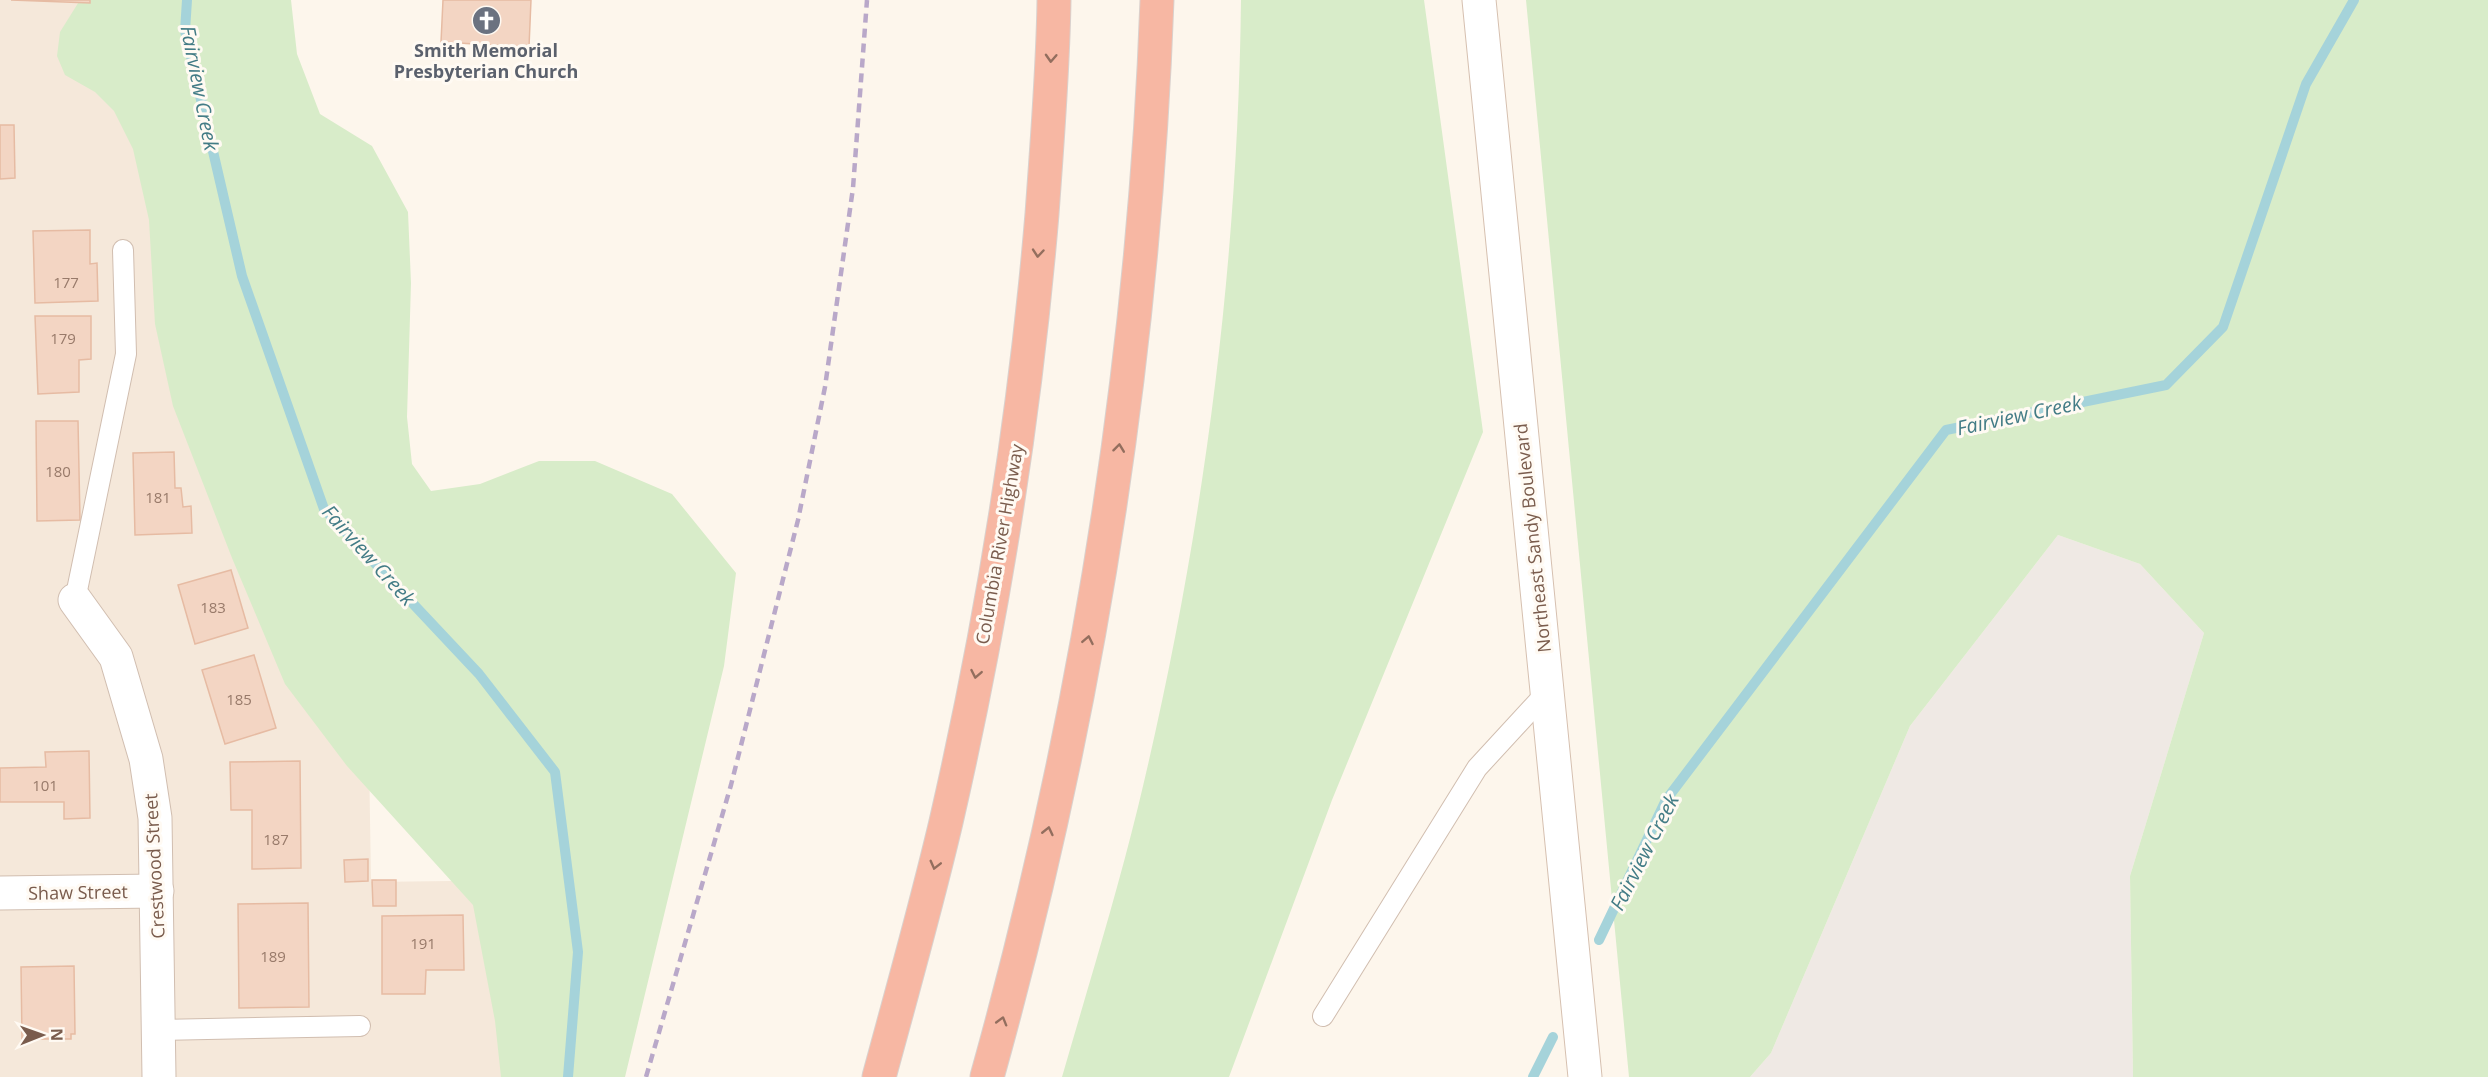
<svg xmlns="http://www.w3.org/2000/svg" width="2488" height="1077" viewBox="0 0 2488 1077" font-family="'Open Sans',sans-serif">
<rect width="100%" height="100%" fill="#fdf6ec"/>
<path fill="#f5e8da" d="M0 0H223L360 182 371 882 620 879 560 1077H0Z"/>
<path fill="#efe9e4" d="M2058 535 2140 564 2204 633 2130 876 2133 1077H1750L1771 1053 1910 726Z"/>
<g fill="#d8ecc9">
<path d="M80 0H291L297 54 320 114 372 146 408 212 411 283 407 417 412 464 431 491 480 484 539 461H595L672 494 736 573 724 666 625 1077H501L495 1021 473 905 347 766 285 684 232 558 173 406 155 324 149 220 133 149 114 111 95 92 65 75 57 56 60 32Z"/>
<path d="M1241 0H1424L1483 432 1332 800 1229 1077H1062C1088 987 1116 897 1138 807 1202 543 1238 271 1241 0Z"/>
<path d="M1526 0H2488V1077H2133L2130 876 2204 633 2140 564 2058 535 1910 726 1771 1053 1750 1077H1629Z"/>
</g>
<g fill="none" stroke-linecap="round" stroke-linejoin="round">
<g stroke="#a5d3da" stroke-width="10">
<path d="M187 0 185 31 242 276 324 509 479 674 555 772 578 952 568 1077"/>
<path d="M1599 940 1666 800 1946 430 2166 385 2223 327 2306 84 2354 0"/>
<path d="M1533 1077 1553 1037"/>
</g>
</g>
<g fill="#f3d5c3" stroke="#e6bba3" stroke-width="1.5">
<path d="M11 0H90V3Z"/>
<path d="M443 0H531L529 47 441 42Z"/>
<path d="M0 125H14L15 178 0 179Z"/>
<path d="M90 230V264L97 263 98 301 35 303 33 231Z"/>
<path d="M35 316H91V359L79 360V392L38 394Z"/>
<path d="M36 421H78L80 520 37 521Z"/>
<path d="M174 452 175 488H181L183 507 191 506 192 533 135 535 133 453Z"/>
<path d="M231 570 248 628 195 644 178 585Z"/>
<path d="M254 655 276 728 225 744 202 670Z"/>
<path d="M89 751 90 818 64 819V802H0V768L46 767 45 752Z"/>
<path d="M300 761 301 868 252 869V810H231L230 762Z"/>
<path d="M368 859V881L345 882 344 860Z"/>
<path d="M372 880H396V906H373Z"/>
<path d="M308 903 309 1007 239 1008 238 904Z"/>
<path d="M463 915 464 970H426L425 994H382V916Z"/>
<path d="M74 966 75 1034H71V1039H22L21 967Z"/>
</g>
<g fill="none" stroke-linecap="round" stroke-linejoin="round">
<defs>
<g id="service">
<path d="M75 600 126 354 123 250"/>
<path d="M1323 1016 1477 768 1547 692"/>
<path d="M159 1030 360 1026"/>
</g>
<g id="minor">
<path d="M75 600 116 657 146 759 155 818 159 1077"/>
<path d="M0 893 157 891"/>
</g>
<path id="secondary" d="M1479 0 1585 1077"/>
<g id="motorway">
<path d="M879 1077C902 992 926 907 946 822 992 622 1025 418 1042 214 1047 143 1053 71 1054 0"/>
<path d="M987 1077C1085 726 1144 365 1157 0"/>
</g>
</defs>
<use href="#service" stroke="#d1beb0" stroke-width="22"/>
<use href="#minor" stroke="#d1beb0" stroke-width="35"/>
<use href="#secondary" stroke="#d6c0b0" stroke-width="35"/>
<use href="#motorway" stroke="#dad1cd" stroke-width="35"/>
<use href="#service" stroke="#fff" stroke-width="20"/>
<use href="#minor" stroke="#fff" stroke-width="33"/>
<use href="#secondary" stroke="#fff" stroke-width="33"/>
<use href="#motorway" stroke="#f7b7a3" stroke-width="33"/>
<path stroke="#b9a8c9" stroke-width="4.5" stroke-dasharray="9 6" stroke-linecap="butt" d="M646 1077 731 785 798 520 825 387 853 188 867 0"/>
</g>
<defs><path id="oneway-chevron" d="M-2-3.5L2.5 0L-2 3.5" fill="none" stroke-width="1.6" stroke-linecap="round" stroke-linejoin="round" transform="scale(1.5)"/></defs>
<g stroke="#936e5e">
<use href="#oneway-chevron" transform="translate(1051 58) rotate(93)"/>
<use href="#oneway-chevron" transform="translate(1038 253) rotate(95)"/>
<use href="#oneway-chevron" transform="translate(1119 448) rotate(-83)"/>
<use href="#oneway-chevron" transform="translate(1088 640) rotate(-79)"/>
<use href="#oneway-chevron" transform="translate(976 674) rotate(101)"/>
<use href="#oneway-chevron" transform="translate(1048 831) rotate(-77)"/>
<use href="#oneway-chevron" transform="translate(935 865) rotate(104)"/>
<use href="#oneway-chevron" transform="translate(1002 1021) rotate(-74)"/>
</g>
<defs>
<symbol id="church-disc" viewBox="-11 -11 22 22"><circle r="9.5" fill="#6b7280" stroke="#fffaf3"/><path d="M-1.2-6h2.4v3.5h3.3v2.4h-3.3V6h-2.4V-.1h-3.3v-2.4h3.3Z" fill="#fff"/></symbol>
</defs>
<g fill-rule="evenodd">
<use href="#church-disc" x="470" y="4" width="33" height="33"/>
</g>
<g text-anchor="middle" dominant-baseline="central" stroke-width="6" stroke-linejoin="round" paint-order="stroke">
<g font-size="15" fill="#987a6a">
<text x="66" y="282">177</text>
<text x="63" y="338">179</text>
<text x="58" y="471">180</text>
<text x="158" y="497">181</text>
<text x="213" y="607">183</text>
<text x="239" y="699">185</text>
<text x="45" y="785">101</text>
<text x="276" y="839">187</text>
<text x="423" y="943">191</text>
<text x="273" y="956">189</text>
</g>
<g font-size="18" font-weight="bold" fill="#5b616d" stroke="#fffaf3">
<text x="486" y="50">Smith Memorial<tspan x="486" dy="21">Presbyterian Church</tspan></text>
</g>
<g font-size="18" fill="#7a5c4d" stroke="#fffaf3">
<text transform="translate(1532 538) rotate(-96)">Northeast Sandy Boulevard</text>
<text transform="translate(999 544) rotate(-80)">Columbia River Highway</text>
<text transform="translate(154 866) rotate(-93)">Crestwood Street</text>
<text transform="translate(78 892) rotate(-1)">Shaw Street</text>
</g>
<g font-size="20" font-style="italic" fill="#437c86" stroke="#fffaf3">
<text transform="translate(200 88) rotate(79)">Fairview Creek</text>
<text transform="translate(2019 415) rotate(-12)">Fairview Creek</text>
<text transform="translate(369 555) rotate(48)">Fairview Creek</text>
<text transform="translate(1644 852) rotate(-63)">Fairview Creek</text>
</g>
</g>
<g transform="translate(42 1035) rotate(89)" stroke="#fffaf3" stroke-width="4.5" paint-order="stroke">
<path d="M0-4.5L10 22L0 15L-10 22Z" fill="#7a5c4d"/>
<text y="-9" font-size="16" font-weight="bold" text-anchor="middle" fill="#7a5c4d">N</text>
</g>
</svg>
